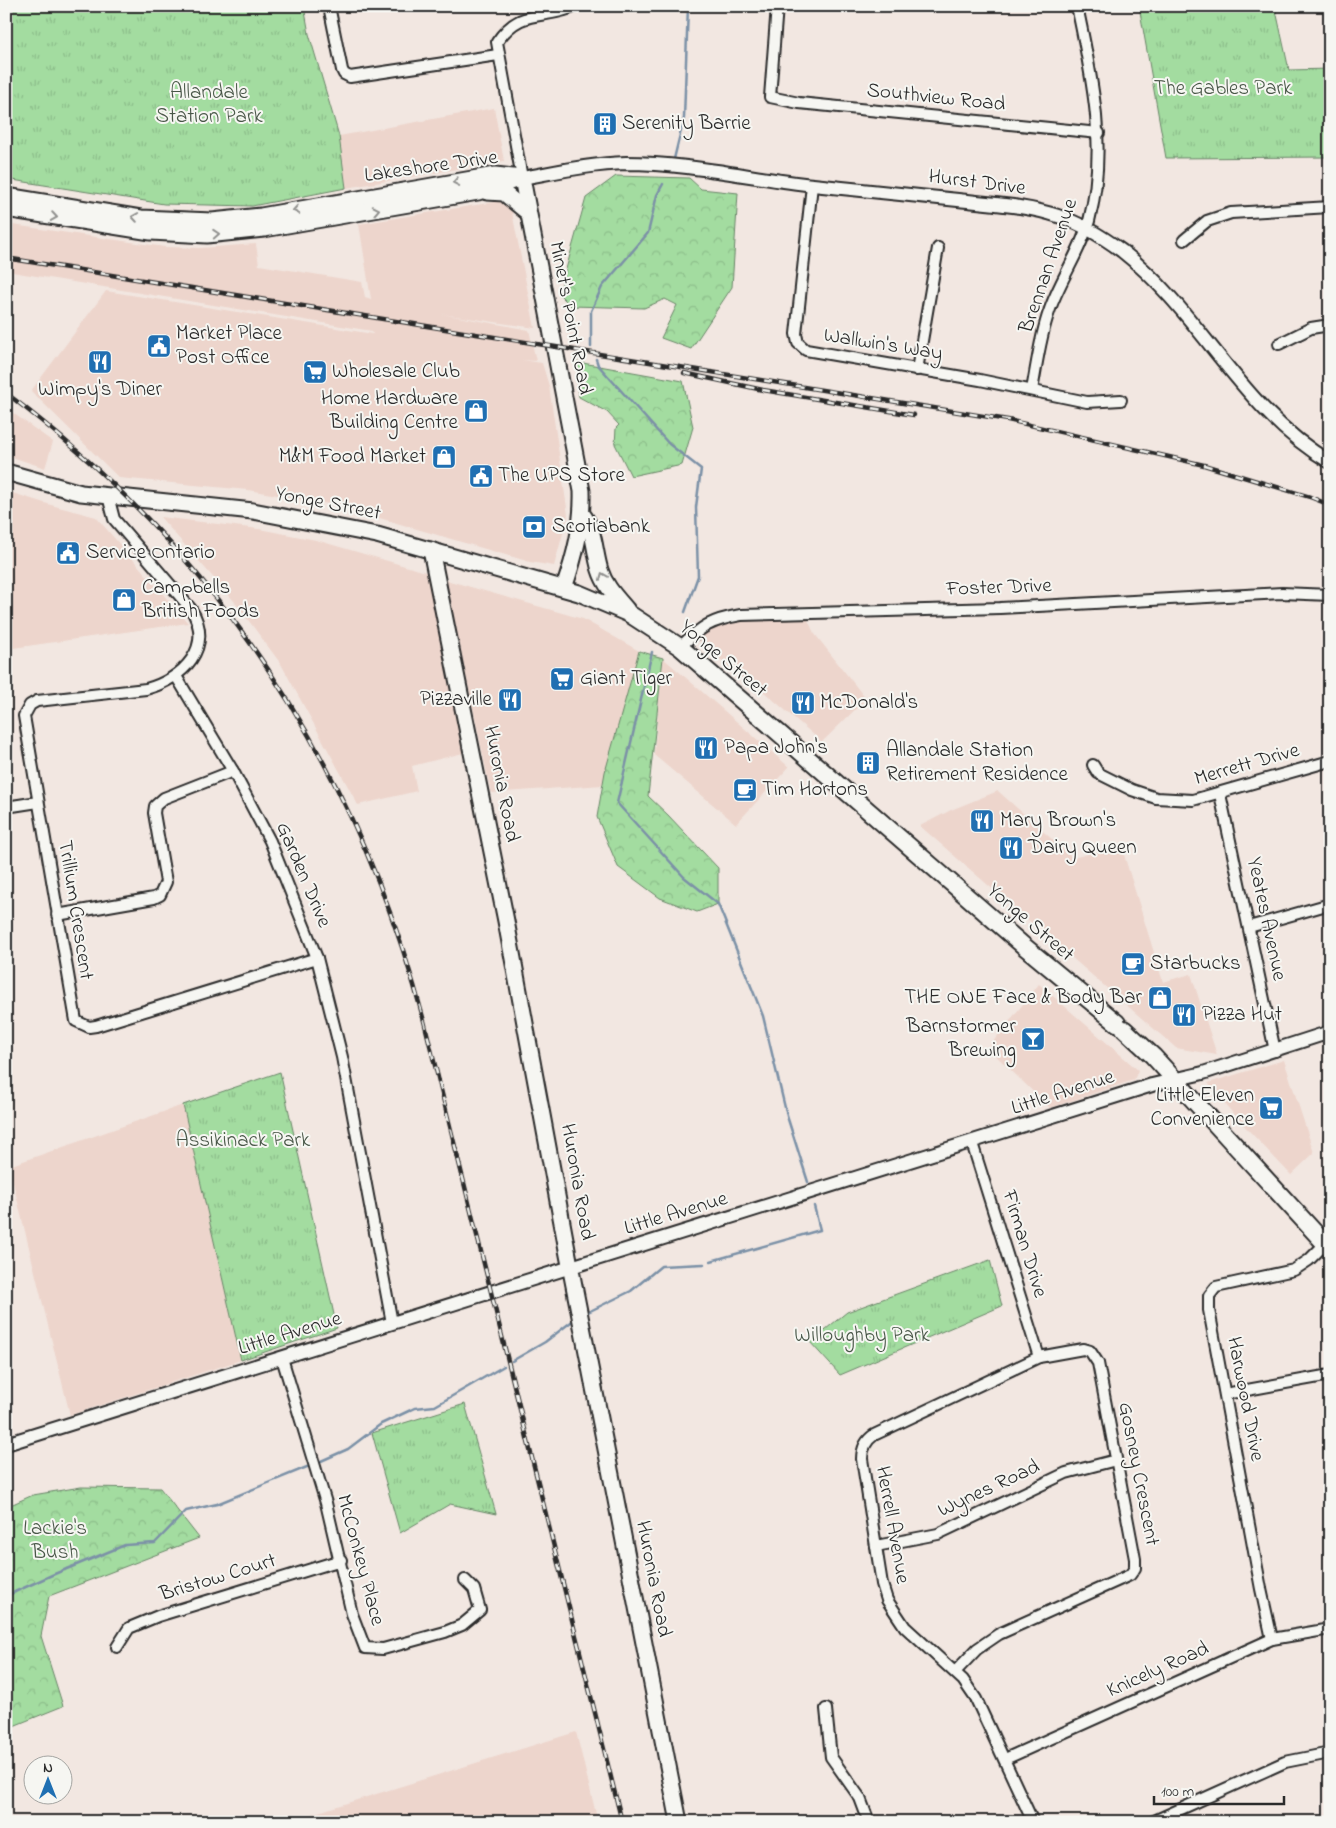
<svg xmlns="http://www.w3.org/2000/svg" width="1336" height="1828" viewBox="0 0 1336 1828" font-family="'Indie Flower',sans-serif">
<defs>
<pattern id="forest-crowns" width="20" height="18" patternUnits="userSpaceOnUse" patternTransform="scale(1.25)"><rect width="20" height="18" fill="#a3dca0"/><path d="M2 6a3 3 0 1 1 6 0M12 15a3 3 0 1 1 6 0" fill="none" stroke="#8cbd8a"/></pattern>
<pattern id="park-tufts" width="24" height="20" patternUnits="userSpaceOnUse" patternTransform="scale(1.25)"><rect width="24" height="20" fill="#a3dca0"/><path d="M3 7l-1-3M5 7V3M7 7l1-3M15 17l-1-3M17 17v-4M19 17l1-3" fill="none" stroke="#8cbd8a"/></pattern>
</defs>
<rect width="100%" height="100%" fill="#f2e7e1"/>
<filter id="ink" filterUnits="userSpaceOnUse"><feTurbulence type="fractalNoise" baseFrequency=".02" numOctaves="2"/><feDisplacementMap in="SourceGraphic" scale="10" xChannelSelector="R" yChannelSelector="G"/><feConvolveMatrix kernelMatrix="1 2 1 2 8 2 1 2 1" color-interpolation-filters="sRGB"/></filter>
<g filter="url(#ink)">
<g fill="#edd5cc">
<path d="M494 108 504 161 346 188 339 136Z"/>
<path d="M501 201 510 202 535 328 442 314 529 330 536 361 522 360 542 363 549 386 568 515 554 566 530 562 335 505 248 490 119 478 31 391 106 291 373 334 372 331 6 271V224L165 247 201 248 256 244 259 265 362 282 365 297 371 299 359 224Z"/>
<path d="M6 408 53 442 45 468 6 455Z"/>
<path d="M6 491 51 505 96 517 188 623 6 649Z"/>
<path d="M160 517 259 529 316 540 429 573 463 753 412 766 417 791 358 805 281 664 234 601Z"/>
<path d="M446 580 583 619 639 651 603 785 491 793Z"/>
<path d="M741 620H808L814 633 866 699 822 742 763 691 747 683 700 642V638L706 630 716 623Z"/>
<path d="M663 658 789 767 736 824 654 755Z"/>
<path d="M998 791 1073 858 1121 845 1163 982 1191 974 1217 1055 1176 1048 920 826 951 810Z"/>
<path d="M1039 984 1138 1070 1134 1080 1050 1108 988 1048Z"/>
<path d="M1284 1060 1314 1153 1291 1175 1235 1116 1208 1083Z"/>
<path d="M183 1105 241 1360 70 1415 9 1166Z"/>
<path d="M576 1732 598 1822H286Z"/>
</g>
<g fill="url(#forest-crowns)" stroke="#678466">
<path d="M616 176 689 178 701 189 738 193 732 287 691 349 661 338 677 305 665 299 644 308 571 306 559 294 586 198Z"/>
<path d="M577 362 683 381 693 427 682 465 631 476 615 444 616 428 619 425 607 412 579 397Z"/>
<path d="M639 651 663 658 648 796 668 815 718 868V904L697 912 660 898 618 867 597 817 605 772Z"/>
<path d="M81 1487 160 1488 199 1538 49 1596 41 1636 63 1706 6 1729V1507L33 1495Z"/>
</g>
<g fill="url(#park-tufts)" stroke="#678466">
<path d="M6 6H304L309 34 339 136 346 188 252 206 164 204 6 179Z"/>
<path d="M1139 6H1275L1289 70 1330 69V157L1166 158Z"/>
<path d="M280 1072 337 1328 241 1360 183 1105Z"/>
<path d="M990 1260 1002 1306 840 1375 810 1342 847 1312Z"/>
<path d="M465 1404 496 1514 450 1504 400 1533 372 1433Z"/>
</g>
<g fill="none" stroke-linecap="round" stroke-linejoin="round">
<g stroke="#7b91a7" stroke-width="2.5">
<path d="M674 159 684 118 688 6"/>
<path d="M591 347V311L602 287 648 233 657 195 663 184"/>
<path d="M596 359 598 365 669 444 701 469 696 507 698 576 685 612"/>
<path d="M652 652 617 803 684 877 718 904 763 1016 787 1116 808 1182"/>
<path d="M711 1261 820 1230 814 1206"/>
<path d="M586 1313 631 1291 661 1266 704 1264"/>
<path d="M512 1361 545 1342 575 1319"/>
<path d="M321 1461 348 1449 381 1424 415 1408 435 1406 504 1366"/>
<path d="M6 1596 52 1575 125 1545 155 1543 186 1511 217 1504 307 1467"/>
</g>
<defs>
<g id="minor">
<path d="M329 6 342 70 344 74 350 77 498 55"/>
<path d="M777 6 770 97 799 103 1099 133"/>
<path d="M522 178 497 42C521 6 544 21 576 6"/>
<path d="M812 185 796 334 798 343 806 350 980 380 1087 402 1121 400"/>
<path d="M1184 240 1207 221 1231 213 1330 207"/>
<path d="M1279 344 1311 328 1330 325"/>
<path d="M917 370 938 248"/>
<path d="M1032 390C1037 364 1040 337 1049 312 1059 281 1080 253 1089 221 1108 149 1092 77 1077 6"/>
<path d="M108 496 114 519 191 609C215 647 183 679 146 689L37 701 30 705 24 716 76 1021 89 1027 96 1026 317 958"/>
<path d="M680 647C702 626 711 620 741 615L1000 608 1282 593 1330 595"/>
<path d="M176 676 233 771 270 841 317 958 342 1057 392 1323"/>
<path d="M1093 765 1098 773 1132 790 1156 798 1193 800 1330 761"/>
<path d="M1220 794 1275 1051"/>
<path d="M6 807 38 802"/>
<path d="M57 915 154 898 160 895 166 882 154 813 155 806 164 798 233 771"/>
<path d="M1249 927 1330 904"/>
<path d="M972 1143 1039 1357"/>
<path d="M282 1358 326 1503 352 1614 365 1648 383 1649 445 1632 462 1625 480 1610 474 1589 465 1580"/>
<path d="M1225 1394 1330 1375"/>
<path d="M876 1546 938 1534 1066 1473 1116 1460"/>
<path d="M1272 1639 1261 1589 1209 1310V1296L1216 1287 1294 1270 1309 1260 1325 1244"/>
<path d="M117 1647 129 1628 158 1616 341 1560"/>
<path d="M955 1672 977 1649 999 1634 1130 1575 1135 1568V1559L1098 1363 1090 1351 1083 1349 1039 1357 874 1435C865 1441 862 1449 862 1459L882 1584 887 1600 905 1627 963 1680 976 1699 1033 1822"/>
<path d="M826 1709 831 1757 860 1798 869 1822"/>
<path d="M1005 1759 1272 1639 1330 1629"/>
<path d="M1152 1822 1285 1762 1330 1753"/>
</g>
<g id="tertiary">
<path d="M522 178C556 172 591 164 626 163 688 163 751 178 813 185 861 190 910 195 958 200 991 204 1026 205 1058 216 1080 223 1103 237 1122 251 1202 314 1241 410 1330 462"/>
<path d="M6 1444 1152 1085 1203 1073 1330 1032"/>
</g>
<g id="secondary">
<path d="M522 178 582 491C583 525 575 556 564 588"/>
<path d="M487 192 504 193 527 212"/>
<path d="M6 196 141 218 212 221 261 216 495 175 513 177"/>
<path d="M6 209 151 232 207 235 264 229 478 192 522 178"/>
<path d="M6 472 81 493 253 511 377 535 579 593 631 615"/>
<path d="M582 514C595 529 594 551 600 570 605 586 616 597 627 610"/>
<path d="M431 550 506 921 568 1255 679 1822"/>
</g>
<g id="primary">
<path d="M631 615 680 647 1025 947 1117 1023"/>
<path d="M1124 1029 1153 1056 1330 1249"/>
</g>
</defs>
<use href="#minor" stroke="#2b2b2b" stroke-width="14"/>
<use href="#tertiary" stroke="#2b2b2b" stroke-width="16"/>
<use href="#secondary" stroke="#2b2b2b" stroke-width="19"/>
<use href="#primary" stroke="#2b2b2b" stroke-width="20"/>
<use href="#minor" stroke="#f6f6f2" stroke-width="10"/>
<use href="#tertiary" stroke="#f6f6f2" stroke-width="12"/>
<use href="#secondary" stroke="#f6f6f2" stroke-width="15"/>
<use href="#primary" stroke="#f6f6f2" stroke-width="16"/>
<defs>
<g id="rail">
<path d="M6 258 1008 420 1204 465 1310 497 1330 505"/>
<path d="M684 373 763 390 914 415"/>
<path d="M6 393C218 553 356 765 424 1021L622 1822"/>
</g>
</defs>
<use href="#rail" stroke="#2b2b2b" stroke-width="4.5"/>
<use href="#rail" stroke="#f6f6f2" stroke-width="2.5" stroke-dasharray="8" stroke-linecap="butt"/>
</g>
<defs><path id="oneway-chevron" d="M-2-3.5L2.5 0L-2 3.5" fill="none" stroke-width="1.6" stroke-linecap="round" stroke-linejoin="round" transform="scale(1.25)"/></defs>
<g stroke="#90908e">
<use href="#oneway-chevron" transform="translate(456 182) rotate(170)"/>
<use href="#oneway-chevron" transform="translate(296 210) rotate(170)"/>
<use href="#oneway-chevron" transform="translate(376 210) rotate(-11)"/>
<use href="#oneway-chevron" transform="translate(54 217) rotate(9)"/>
<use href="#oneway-chevron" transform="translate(135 217) rotate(-171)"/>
<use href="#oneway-chevron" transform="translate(216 234) rotate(-4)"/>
<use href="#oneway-chevron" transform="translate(603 576) rotate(-112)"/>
</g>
</g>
<defs>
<symbol id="building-square" viewBox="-11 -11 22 22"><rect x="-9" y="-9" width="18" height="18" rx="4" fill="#1f6fb2" stroke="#f6f6f2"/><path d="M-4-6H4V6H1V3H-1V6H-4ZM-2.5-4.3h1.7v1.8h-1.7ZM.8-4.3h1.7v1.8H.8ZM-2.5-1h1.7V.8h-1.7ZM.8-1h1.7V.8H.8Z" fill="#fff"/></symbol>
<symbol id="civic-square" viewBox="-11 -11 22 22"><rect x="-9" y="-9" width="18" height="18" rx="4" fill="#1f6fb2" stroke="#f6f6f2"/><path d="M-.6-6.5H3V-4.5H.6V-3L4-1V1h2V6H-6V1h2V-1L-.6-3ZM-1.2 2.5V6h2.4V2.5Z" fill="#fff"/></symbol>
<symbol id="restaurant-square" viewBox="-11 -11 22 22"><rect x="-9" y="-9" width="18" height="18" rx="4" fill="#1f6fb2" stroke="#f6f6f2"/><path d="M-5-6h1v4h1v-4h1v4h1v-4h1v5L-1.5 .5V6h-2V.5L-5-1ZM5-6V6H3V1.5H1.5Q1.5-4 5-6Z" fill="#fff"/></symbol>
<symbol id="supermarket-square" viewBox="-11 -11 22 22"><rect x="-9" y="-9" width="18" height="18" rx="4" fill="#1f6fb2" stroke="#f6f6f2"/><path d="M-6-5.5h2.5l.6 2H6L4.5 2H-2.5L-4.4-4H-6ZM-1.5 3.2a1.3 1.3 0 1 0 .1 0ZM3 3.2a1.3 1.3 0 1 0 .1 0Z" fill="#fff"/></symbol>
<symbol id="shop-square" viewBox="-11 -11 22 22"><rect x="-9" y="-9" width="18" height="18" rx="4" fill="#1f6fb2" stroke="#f6f6f2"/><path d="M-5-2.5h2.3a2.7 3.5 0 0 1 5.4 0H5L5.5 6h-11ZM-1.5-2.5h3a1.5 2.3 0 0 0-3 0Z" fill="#fff"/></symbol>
<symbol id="bank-square" viewBox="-11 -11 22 22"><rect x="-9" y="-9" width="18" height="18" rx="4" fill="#1f6fb2" stroke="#f6f6f2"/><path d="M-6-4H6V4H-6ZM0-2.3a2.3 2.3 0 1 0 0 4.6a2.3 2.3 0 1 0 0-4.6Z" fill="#fff"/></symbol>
<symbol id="cafe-square" viewBox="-11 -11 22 22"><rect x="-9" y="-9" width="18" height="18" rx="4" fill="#1f6fb2" stroke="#f6f6f2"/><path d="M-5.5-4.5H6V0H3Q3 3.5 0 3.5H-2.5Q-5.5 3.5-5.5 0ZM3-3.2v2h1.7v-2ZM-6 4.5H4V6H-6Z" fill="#fff"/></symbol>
<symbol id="bar-square" viewBox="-11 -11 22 22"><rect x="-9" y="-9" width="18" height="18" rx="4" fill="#1f6fb2" stroke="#f6f6f2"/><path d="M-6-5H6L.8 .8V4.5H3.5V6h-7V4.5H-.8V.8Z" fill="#fff"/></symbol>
</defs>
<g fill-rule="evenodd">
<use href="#building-square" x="591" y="110" width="28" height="28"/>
<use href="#civic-square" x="145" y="332" width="28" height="28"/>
<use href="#restaurant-square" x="86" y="348" width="28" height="28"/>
<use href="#supermarket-square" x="301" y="358" width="28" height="28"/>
<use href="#shop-square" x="462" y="397" width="28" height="28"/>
<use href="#shop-square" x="430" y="443" width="28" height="28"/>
<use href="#civic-square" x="467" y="462" width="28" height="28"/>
<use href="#bank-square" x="520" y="513" width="28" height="28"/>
<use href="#civic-square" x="54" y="539" width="28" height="28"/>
<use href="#shop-square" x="110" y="586" width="28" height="28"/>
<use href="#supermarket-square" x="548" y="665" width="28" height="28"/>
<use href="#restaurant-square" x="496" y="686" width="28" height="28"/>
<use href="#restaurant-square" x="789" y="689" width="28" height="28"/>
<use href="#restaurant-square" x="692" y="734" width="28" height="28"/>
<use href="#building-square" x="854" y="749" width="28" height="28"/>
<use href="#cafe-square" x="731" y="776" width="28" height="28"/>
<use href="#restaurant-square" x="968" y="807" width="28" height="28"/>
<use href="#restaurant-square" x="997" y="834" width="28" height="28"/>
<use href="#cafe-square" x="1119" y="950" width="28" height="28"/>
<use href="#shop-square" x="1146" y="984" width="28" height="28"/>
<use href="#restaurant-square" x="1170" y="1001" width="28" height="28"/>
<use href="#bar-square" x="1019" y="1025" width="28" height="28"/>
<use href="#supermarket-square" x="1257" y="1094" width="28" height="28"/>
</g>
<g text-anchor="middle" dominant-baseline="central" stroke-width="4" stroke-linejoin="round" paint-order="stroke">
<g font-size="21" fill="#495748" stroke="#f6f6f2">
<text x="1223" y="89">The Gables Park</text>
<text x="209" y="93">Allandale<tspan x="209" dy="24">Station Park</tspan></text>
<text x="243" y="1141">Assikinack Park</text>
<text x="862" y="1336">Willoughby Park</text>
<text x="55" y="1529">Lackie's<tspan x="55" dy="24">Bush</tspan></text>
</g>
<g font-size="21" fill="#2b2b2b" stroke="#f6f6f2">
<text transform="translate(936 98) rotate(6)">Southview Road</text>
<text transform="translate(431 167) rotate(-8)">Lakeshore Drive</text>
<text transform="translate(977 183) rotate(7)">Hurst Drive</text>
<text transform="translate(1049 266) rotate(-71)">Brennan Avenue</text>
<text transform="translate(570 318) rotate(79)">Minet's Point Road</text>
<text transform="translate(883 345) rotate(9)">Wallwin's Way</text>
<text transform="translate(328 504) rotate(11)">Yonge Street</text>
<text transform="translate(999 588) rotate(-2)">Foster Drive</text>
<text transform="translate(723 659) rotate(40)">Yonge Street</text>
<text transform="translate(1247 765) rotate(-16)">Merrett Drive</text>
<text transform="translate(501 784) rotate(79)">Huronia Road</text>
<text transform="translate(303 875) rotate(67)">Garden Drive</text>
<text transform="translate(75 910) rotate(81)">Trillium Crescent</text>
<text transform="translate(1266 919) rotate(78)">Yeates Avenue</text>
<text transform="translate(1030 923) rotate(41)">Yonge Street</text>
<text transform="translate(1063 1093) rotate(-18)">Little Avenue</text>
<text transform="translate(577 1182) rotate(80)">Huronia Road</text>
<text transform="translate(676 1214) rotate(-17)">Little Avenue</text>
<text transform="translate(1024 1244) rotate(73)">Firman Drive</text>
<text transform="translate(290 1334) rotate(-17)">Little Avenue</text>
<text transform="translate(1245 1399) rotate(79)">Harwood Drive</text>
<text transform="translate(1138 1474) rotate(79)">Gosney Crescent</text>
<text transform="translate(989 1489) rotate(-25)">Wynes Road</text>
<text transform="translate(892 1525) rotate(80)">Herrell Avenue</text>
<text transform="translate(360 1560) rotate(75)">McConkey Place</text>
<text transform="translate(218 1578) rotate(-17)">Bristow Court</text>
<text transform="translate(653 1579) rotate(79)">Huronia Road</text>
<text transform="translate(1158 1670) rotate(-24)">Knicely Road</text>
</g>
<g font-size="21" fill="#2b2b2b" stroke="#f6f6f2" text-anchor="start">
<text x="622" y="124">Serenity Barrie</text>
<text x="176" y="334">Market Place<tspan x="176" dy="24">Post Office</tspan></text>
<text x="332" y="372">Wholesale Club</text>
<text x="100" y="390" text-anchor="middle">Wimpy's Diner</text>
<text x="458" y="399" text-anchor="end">Home Hardware<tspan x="458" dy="24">Building Centre</tspan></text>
<text x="426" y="457" text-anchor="end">M&amp;M Food Market</text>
<text x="498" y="476">The UPS Store</text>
<text x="552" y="527">Scotiabank</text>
<text x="86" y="553">Service Ontario</text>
<text x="142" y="588">Campbells<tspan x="142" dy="24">British Foods</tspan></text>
<text x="580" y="679">Giant Tiger</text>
<text x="492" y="700" text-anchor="end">Pizzaville</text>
<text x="820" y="703">McDonald's</text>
<text x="724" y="748">Papa John's</text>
<text x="886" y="751">Allandale Station<tspan x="886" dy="24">Retirement Residence</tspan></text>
<text x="762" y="790">Tim Hortons</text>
<text x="1000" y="821">Mary Brown's</text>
<text x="1028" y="848">Dairy Queen</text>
<text x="1150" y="964">Starbucks</text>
<text x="1142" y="998" text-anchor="end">THE ONE Face &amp; Body Bar</text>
<text x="1202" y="1015">Pizza Hut</text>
<text x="1016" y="1027" text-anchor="end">Barnstormer<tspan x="1016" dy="24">Brewing</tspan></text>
<text x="1254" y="1096" text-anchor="end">Little Eleven<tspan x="1254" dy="24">Convenience</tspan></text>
</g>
</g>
<rect width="1336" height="1828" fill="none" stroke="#f6f6f2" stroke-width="25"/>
<rect x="12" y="12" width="1311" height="1803" fill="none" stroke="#2b2b2b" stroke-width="2" filter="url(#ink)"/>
<g transform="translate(48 1780)"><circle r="24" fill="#f6f6f2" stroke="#a5a5a2"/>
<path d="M0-4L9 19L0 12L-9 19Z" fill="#1f6fb2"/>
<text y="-8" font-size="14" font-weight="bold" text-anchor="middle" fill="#2b2b2b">N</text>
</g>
<path d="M1154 1796v8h130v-8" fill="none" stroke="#2b2b2b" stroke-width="2.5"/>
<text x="1161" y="1796" font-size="15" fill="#2b2b2b" stroke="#f6f6f2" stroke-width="4" paint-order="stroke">100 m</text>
</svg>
